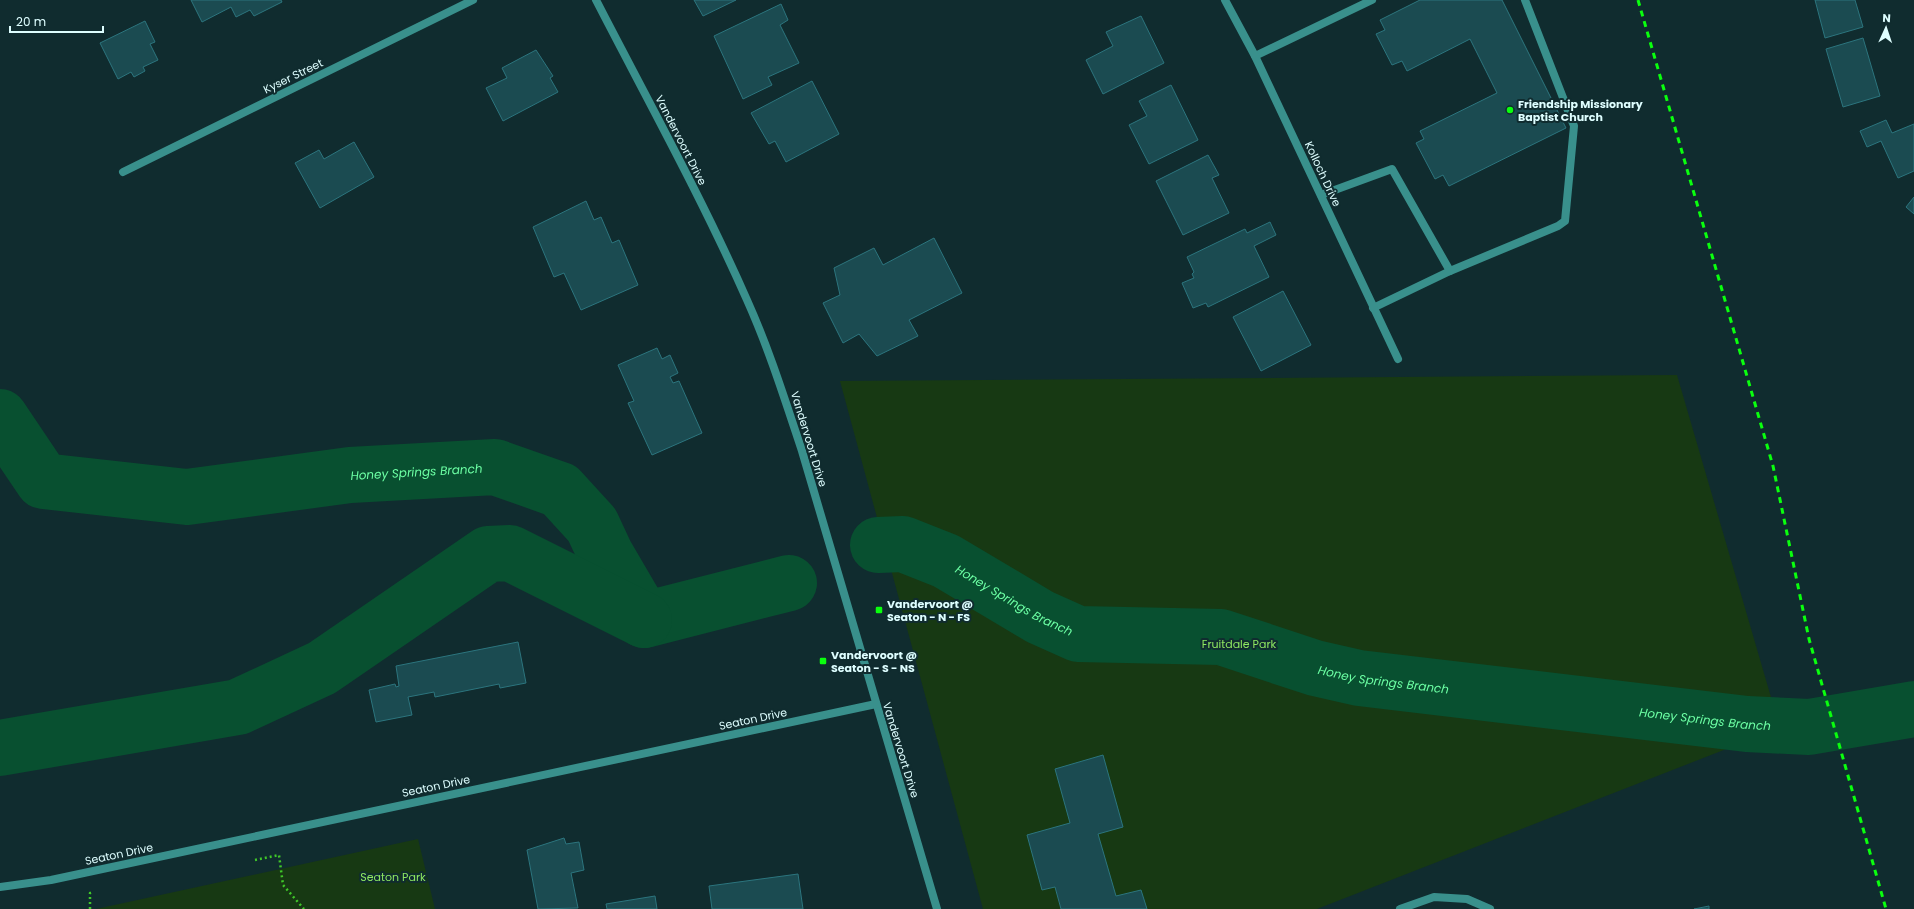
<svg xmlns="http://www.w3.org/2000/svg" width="1914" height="909" viewBox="0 0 1914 909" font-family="Poppins,sans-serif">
<rect width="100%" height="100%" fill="#102c2f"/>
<g fill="#173913">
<path d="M1677 375 1780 728 1317 909H983L840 381Z"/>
<path d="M418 839 435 909H96Z"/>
</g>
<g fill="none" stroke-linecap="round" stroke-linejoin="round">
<g stroke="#085030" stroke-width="56">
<path id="s1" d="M0 417 43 481 187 497 350 475 495 467 560 490 592 525 606 555 644 620 789 583"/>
<path id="s2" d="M878 545 903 544 946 561 1040 617 1078 634 1221 637 1315 668 1359 678 1747 724 1809 727 1914 709"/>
<path d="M0 748 238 707 322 668 488 554 510 553 644 620"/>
</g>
</g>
<g fill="#1b4b51" stroke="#2c757e">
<path d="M191 0H281L282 2 254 16 250 10 236 17 231 7 202 22Z"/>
<path d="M694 0H736L703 16Z"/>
<path d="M1420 0H1502L1566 128 1449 186 1443 175 1435 179 1416 143 1424 139 1420 131 1497 93 1470 39 1407 71 1402 61 1392 65 1376 34 1385 30 1380 20Z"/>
<path d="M1815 0H1855L1863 27 1825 38Z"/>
<path d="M781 4 788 20 780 25 799 63 768 77 772 85 743 99 714 36Z"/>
<path d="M1141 16 1164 63 1103 94 1086 60 1113 46 1106 32Z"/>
<path d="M145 21 155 42 150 44 158 60 143 67 145 71 134 77 131 72 118 79 100 43Z"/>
<path d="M1863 38 1880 96 1843 107 1826 49Z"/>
<path d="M536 50 553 76 550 78 558 92 503 121 486 88 507 78 502 68Z"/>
<path d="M812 81 839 134 786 162 775 141 769 144 751 113Z"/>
<path d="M1171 85 1198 140 1149 164 1129 125 1147 116 1139 101Z"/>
<path d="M1886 120 1892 133 1914 124V171L1898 178 1881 141 1867 147 1860 131Z"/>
<path d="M354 142 374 177 320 208 295 163 319 150 324 159Z"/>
<path d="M1208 155 1219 175 1212 178 1229 213 1183 235 1156 181Z"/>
<path d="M1914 197V214L1906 207Z"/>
<path d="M586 201 594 220 601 217 612 243 619 240 638 285 581 310 564 273 554 277 533 227Z"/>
<path d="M1270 222 1276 235 1254 246 1269 277 1208 307 1206 303 1193 308 1182 283 1194 278 1192 274 1194 272 1187 257 1245 229 1247 233Z"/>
<path d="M934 238 962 293 909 320 918 336 877 356 859 334 843 343 823 303 840 295 834 268 874 248 883 265Z"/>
<path d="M1283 291 1311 345 1261 371 1233 317Z"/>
<path d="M657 348 662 359 670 355 678 373 670 377 673 383 679 381 702 433 652 455 628 403 634 401 618 365Z"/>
<path d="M518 642 526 683 500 688 499 684 435 697 434 692 408 697 412 715 376 722 369 690 395 684 396 687 399 686 396 666Z"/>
<path d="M1103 755 1123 827 1098 834 1116 896 1141 890 1147 909H1061L1055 887 1042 890 1027 835 1070 823 1055 769Z"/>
<path d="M564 838 566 844 579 842 584 870 571 873 578 908 538 909 527 850Z"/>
<path d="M798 874 803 909H712L709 886Z"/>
<path d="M655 896 657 909H607L606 904Z"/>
<path d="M1709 906V909H1694Z"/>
</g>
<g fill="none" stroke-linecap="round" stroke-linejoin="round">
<g stroke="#40c829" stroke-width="2.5" stroke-dasharray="2 3" stroke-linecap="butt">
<path d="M255 860 279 855 283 885 304 909"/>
<path d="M90 909V893H91"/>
</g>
<g stroke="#39908c" stroke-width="8">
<path d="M1255 56 1372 0"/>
<path d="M1321 195 1392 169 1450 271"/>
<path d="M1373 308 1450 271 1558 226 1565 221 1574 126 1525 0"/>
</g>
<g stroke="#39908c" stroke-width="8">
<path d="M596 0C647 99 702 198 747 300 769 349 785 400 802 451L937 909"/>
<path d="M1225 0 1255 56 1398 359"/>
<path d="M123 172 473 0"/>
<path d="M0 887 51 880 876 704"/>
<path d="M1400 909 1434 897 1467 899 1490 909"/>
</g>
<path stroke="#0aff0e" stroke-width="3" stroke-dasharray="6 5" stroke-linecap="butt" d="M1638 0 1773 466 1809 639 1886 909"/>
</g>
<g fill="#0aff0e" stroke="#102c2f" stroke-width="1.5">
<circle cx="1510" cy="110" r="4"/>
<rect x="875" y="606" width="8" height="8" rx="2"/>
<rect x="819" y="657" width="8" height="8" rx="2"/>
</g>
<g text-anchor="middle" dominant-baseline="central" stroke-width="4" stroke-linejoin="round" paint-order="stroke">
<g font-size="11" fill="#defeff" stroke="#102c2f">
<text transform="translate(293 76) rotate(-26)">Kyser Street</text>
<text transform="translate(681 140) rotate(63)">Vandervoort Drive</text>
<text transform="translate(1323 174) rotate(65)">Kolloch Drive</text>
<text transform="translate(809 439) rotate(73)">Vandervoort Drive</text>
<text transform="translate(753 719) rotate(-12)">Seaton Drive</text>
<text transform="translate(901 750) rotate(73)">Vandervoort Drive</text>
<text transform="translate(436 786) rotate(-12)">Seaton Drive</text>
<text transform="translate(119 854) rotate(-12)">Seaton Drive</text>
</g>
<g font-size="11" font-weight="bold" fill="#defeff" stroke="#102c2f" text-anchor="start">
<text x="1518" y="104">Friendship Missionary<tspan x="1518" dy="13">Baptist Church</tspan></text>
<text x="887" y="604">Vandervoort @<tspan x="887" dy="13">Seaton - N - FS</tspan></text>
<text x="831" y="655">Vandervoort @<tspan x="831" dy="13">Seaton - S - NS</tspan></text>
</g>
<g font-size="11" fill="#8ee861" stroke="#102c2f">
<text x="1239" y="644">Fruitdale Park</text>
<text x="393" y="877">Seaton Park</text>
</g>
<g font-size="12" font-style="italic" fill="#6cffa4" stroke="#102c2f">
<text stroke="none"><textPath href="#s1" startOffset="453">Honey Springs Branch</textPath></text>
<text stroke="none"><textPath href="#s2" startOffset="150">Honey Springs Branch</textPath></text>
<text stroke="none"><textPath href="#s2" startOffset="534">Honey Springs Branch</textPath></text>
<text stroke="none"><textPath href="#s2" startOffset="858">Honey Springs Branch</textPath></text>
</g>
</g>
<g transform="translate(1886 28) rotate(3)" stroke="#102c2f" stroke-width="3" paint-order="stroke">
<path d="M0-3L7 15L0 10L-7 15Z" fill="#defeff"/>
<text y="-6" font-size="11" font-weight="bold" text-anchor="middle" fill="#defeff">N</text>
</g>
<path d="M10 26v6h93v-6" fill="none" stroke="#defeff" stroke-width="2"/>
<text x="16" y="26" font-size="12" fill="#defeff" stroke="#102c2f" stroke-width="3" paint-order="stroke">20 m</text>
</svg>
